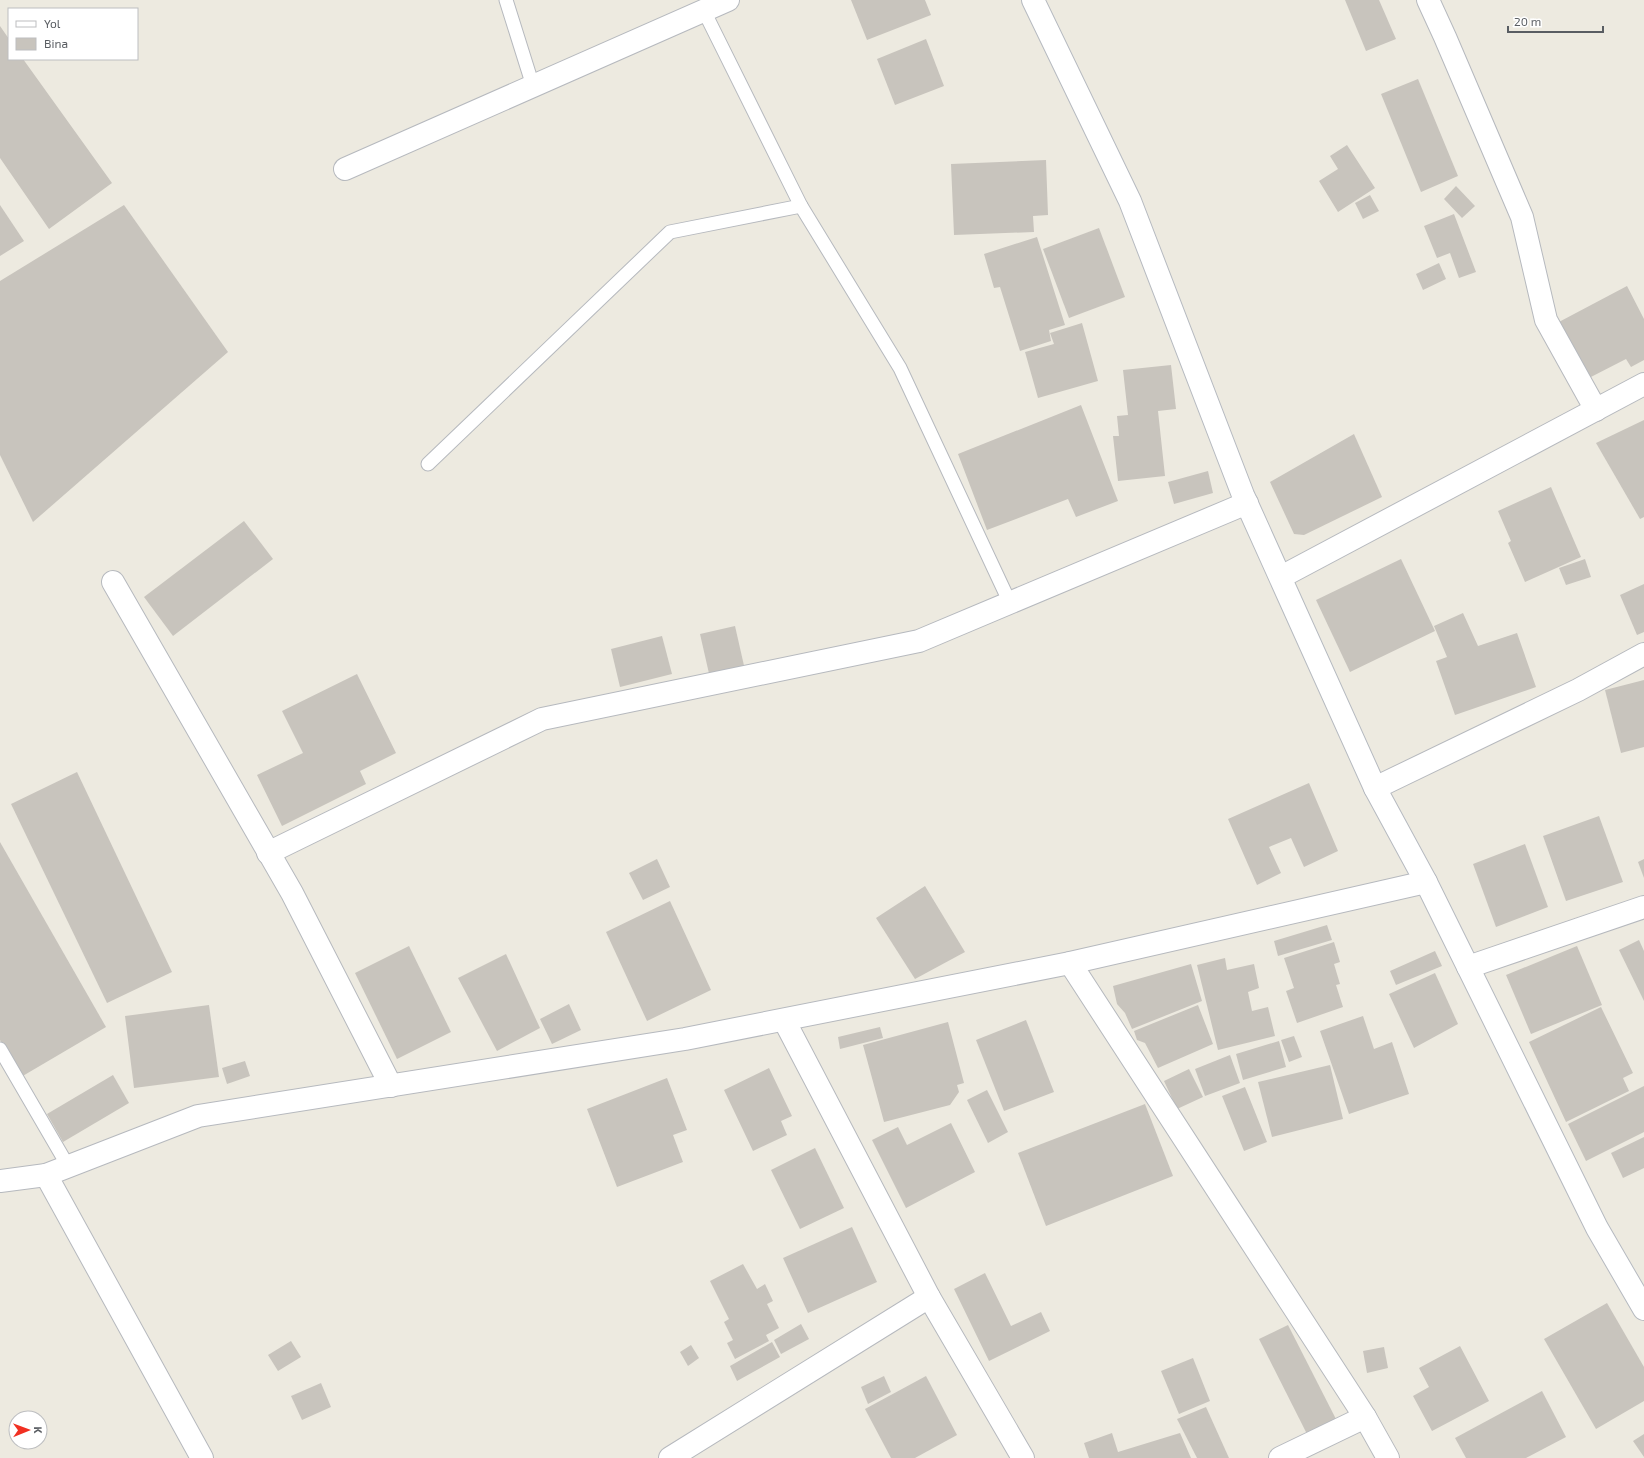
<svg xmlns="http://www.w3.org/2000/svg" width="1644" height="1458" viewBox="0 0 1644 1458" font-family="'Exo 2',sans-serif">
<rect width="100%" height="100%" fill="#edeae0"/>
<g fill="#c8c4bd">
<path d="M851 0H925L931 15 867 40Z"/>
<path d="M1345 0H1379L1396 39 1366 51Z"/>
<path d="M0 26 9 39V59H23L112 183 49 229 0 158Z"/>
<path d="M926 39 944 86 895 105 877 59Z"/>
<path d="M1418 79 1458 176 1421 192 1381 94Z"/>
<path d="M1347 145 1375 188 1338 212 1319 181 1338 169 1330 156Z"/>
<path d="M1046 160 1048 215 1033 216 1034 232 954 235 951 164Z"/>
<path d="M1456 186 1475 206 1462 218 1444 199Z"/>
<path d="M1370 195 1379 211 1363 219 1355 203Z"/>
<path d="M0 205 24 241 0 256Z"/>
<path d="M124 205 228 352 33 522 0 455V281Z"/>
<path d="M1454 214 1476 272 1459 278 1450 253 1437 258 1424 226Z"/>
<path d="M1099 228 1125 297 1069 318 1043 249Z"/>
<path d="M1037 237 1065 325 1049 330 1051 341 1020 351 1000 287 994 288 984 254Z"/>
<path d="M1439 263 1446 279 1423 290 1416 274Z"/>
<path d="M1627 286 1644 319V360L1631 367 1626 359 1587 379 1557 323Z"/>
<path d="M1082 323 1098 381 1038 398 1025 352 1054 344 1050 333Z"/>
<path d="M1171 365 1176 409 1158 411 1165 476 1118 481 1113 436H1119L1117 416 1128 415 1123 370Z"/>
<path d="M1081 405 1118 501 1076 517 1068 499 987 530 958 454Z"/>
<path d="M1644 420V517L1640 519 1596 443Z"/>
<path d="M1354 434 1382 497 1304 535 1294 534 1270 482Z"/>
<path d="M1208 471 1213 493 1174 504 1168 482Z"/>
<path d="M1551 487 1581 557 1525 582 1508 543 1511 541 1498 511Z"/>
<path d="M244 521 273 559 173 636 144 597Z"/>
<path d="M1401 559 1435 631 1350 672 1316 600Z"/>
<path d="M1585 559 1591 577 1566 585 1559 568Z"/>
<path d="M1644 584V632L1637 635 1620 595Z"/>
<path d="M1463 613 1478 646 1517 633 1536 687 1455 715 1436 661 1447 657 1434 626Z"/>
<path d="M735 626 745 670 710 678 700 634Z"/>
<path d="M662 636 672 674 620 687 611 649Z"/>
<path d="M357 674 396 753 360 771 366 784 282 826 257 775 303 753 282 711Z"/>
<path d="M1644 680V747L1621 753 1605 690Z"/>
<path d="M77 772 172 972 107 1003 11 804Z"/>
<path d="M1309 783 1338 851 1304 867 1291 838 1269 847 1281 873 1257 885 1228 819Z"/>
<path d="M1599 816 1623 882 1566 901 1543 836Z"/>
<path d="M0 842 106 1027 21 1077 0 1040Z"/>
<path d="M1525 844 1548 907 1496 927 1473 864Z"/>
<path d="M657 859 670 887 643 900 629 873Z"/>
<path d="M1644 859V878L1638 862Z"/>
<path d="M925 886 965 952 915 979 876 918Z"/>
<path d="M670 901 711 990 647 1021 606 932Z"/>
<path d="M1327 925 1332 940 1278 956 1274 941Z"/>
<path d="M1639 940 1644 951V1001L1619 950Z"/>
<path d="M1334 942 1340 962 1334 964 1340 984 1336 985 1343 1007 1297 1023 1286 991 1294 988 1284 958Z"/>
<path d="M409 946 451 1032 397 1059 355 973Z"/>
<path d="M1577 946 1602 1005 1531 1034 1506 975Z"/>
<path d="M1435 951 1442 966 1396 985 1390 971Z"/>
<path d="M506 954 540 1028 497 1051 458 978Z"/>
<path d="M1225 958 1227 970 1254 964 1259 988 1248 992 1252 1011 1268 1007 1275 1036 1218 1050 1197 965Z"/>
<path d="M1191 964 1202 1001 1132 1029 1125 1013 1117 1004 1113 986Z"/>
<path d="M1435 973 1458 1024 1414 1048 1389 994Z"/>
<path d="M569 1004 581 1030 552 1044 540 1019Z"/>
<path d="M209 1005 219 1077 134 1088 125 1016Z"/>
<path d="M1198 1005 1213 1044 1158 1068 1145 1043 1137 1040 1134 1031Z"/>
<path d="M1601 1007 1633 1073 1623 1078 1629 1091 1566 1122 1529 1042Z"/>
<path d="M1363 1016 1374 1049 1392 1042 1409 1094 1349 1114 1320 1031Z"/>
<path d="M1026 1020 1054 1092 1004 1111 976 1040Z"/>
<path d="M948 1022 964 1083 957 1085 959 1092 950 1105 884 1122 863 1045Z"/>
<path d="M880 1027 883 1038 840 1049 838 1037Z"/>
<path d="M1294 1036 1302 1057 1289 1062 1281 1040Z"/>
<path d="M1279 1041 1286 1067 1243 1080 1236 1054Z"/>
<path d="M1230 1055 1240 1083 1205 1096 1195 1069Z"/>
<path d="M245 1061 250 1076 227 1084 222 1068Z"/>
<path d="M1330 1065 1343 1119 1272 1137 1258 1082Z"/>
<path d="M769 1068 792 1116 781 1121 787 1135 753 1151 724 1090Z"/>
<path d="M1189 1069 1203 1097 1177 1109 1164 1081Z"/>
<path d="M113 1075 129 1103 63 1142 47 1114Z"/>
<path d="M667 1078 687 1130 673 1135 683 1162 617 1187 587 1109Z"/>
<path d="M1644 1086V1132L1586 1161 1568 1124Z"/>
<path d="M1245 1087 1267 1142 1244 1151 1222 1096Z"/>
<path d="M987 1090 1008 1132 988 1143 967 1100Z"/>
<path d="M1145 1104 1173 1176 1046 1226 1018 1153Z"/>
<path d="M951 1123 975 1172 906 1208 872 1140 898 1127 907 1145Z"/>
<path d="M1644 1137V1168L1623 1178 1611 1153Z"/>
<path d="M815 1148 844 1208 800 1229 771 1170Z"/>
<path d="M852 1227 877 1282 808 1313 783 1258Z"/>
<path d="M743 1264 757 1289 765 1284 773 1301 767 1304 779 1328 766 1335 769 1341 735 1359 727 1343 733 1340 724 1322 729 1319 710 1281Z"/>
<path d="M985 1273 1011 1326 1041 1312 1050 1331 989 1361 954 1289Z"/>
<path d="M1607 1303 1644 1367V1401L1596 1429 1544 1339Z"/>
<path d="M801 1324 809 1339 781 1354 774 1340Z"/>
<path d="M1288 1325 1338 1423 1309 1438 1259 1339Z"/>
<path d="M291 1341 301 1357 278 1371 268 1355Z"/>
<path d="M772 1342 780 1357 737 1381 730 1366Z"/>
<path d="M691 1345 699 1358 688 1366 680 1352Z"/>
<path d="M1460 1346 1489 1401 1432 1431 1413 1396 1429 1387 1419 1368Z"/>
<path d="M1384 1347 1388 1368 1367 1373 1363 1351Z"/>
<path d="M1193 1358 1210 1401 1179 1414 1161 1371Z"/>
<path d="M884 1376 891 1392 868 1404 861 1387Z"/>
<path d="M926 1376 957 1435 915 1458H891L865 1409Z"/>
<path d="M321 1383 331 1407 302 1420 291 1396Z"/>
<path d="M1542 1391 1566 1437 1526 1458H1466L1455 1438Z"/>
<path d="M1206 1407 1229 1458H1197L1177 1419Z"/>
<path d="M1112 1433 1118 1452 1180 1433 1191 1458H1089L1084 1443Z"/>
<path d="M1644 1434V1457L1633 1441Z"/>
</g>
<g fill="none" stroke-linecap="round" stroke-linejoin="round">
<defs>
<g id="lane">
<path d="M506 0 533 86"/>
<path d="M704 11 801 206 900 368 1010 603"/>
<path d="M428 464 670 232 801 206"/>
<path d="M0 1049 68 1166"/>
</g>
<g id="street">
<path d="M1428 0 1445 37 1522 217 1546 320 1596 410"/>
<path d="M345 169 728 0"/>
<path d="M1281 577 1644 384"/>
<path d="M113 582 292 893 391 1086"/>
<path d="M1375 788 1578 690 1644 654"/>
<path d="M268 853 542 719 919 641 1247 503"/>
<path d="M1070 963 1365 1417 1280 1458"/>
<path d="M1468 967 1644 907"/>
<path d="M784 1020 929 1297 1023 1458"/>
<path d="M46 1175 202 1458"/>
<path d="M0 1181 46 1175 198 1116 685 1039 1070 963 1426 882"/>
<path d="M1365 1417 1388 1458"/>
<path d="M670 1458 929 1297"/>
</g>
<path id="secondary" d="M1033 0 1130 201 1243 495 1375 788 1426 882 1597 1228 1644 1309"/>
</defs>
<use href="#lane" stroke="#b6b9be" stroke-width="15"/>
<use href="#street" stroke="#b6b9be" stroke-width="24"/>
<use href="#secondary" stroke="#b6bac0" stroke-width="24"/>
<use href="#lane" stroke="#fff" stroke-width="13"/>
<use href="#street" stroke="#fff" stroke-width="22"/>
<use href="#secondary" stroke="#fff" stroke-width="22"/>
</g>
<rect x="8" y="8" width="130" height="52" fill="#ffffff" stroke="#bdbec0"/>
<rect x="16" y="21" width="20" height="6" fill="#ffffff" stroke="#bdbec0"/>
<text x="44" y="28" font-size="12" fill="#595d62">Yol</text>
<rect x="16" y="38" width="20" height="12" fill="#c8c4bd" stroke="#bdbec0"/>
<text x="44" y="48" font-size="12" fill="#595d62">Bina</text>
<g transform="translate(28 1430) rotate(89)"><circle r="19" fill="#ffffff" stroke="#bdbec0"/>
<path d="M0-3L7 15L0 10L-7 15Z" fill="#f13022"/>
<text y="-6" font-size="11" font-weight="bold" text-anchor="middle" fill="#595d62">K</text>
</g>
<path d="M1508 26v6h95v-6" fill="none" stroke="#595d62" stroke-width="2"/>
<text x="1514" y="26" font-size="12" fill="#595d62" stroke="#ffffff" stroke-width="3" paint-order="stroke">20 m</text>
</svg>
